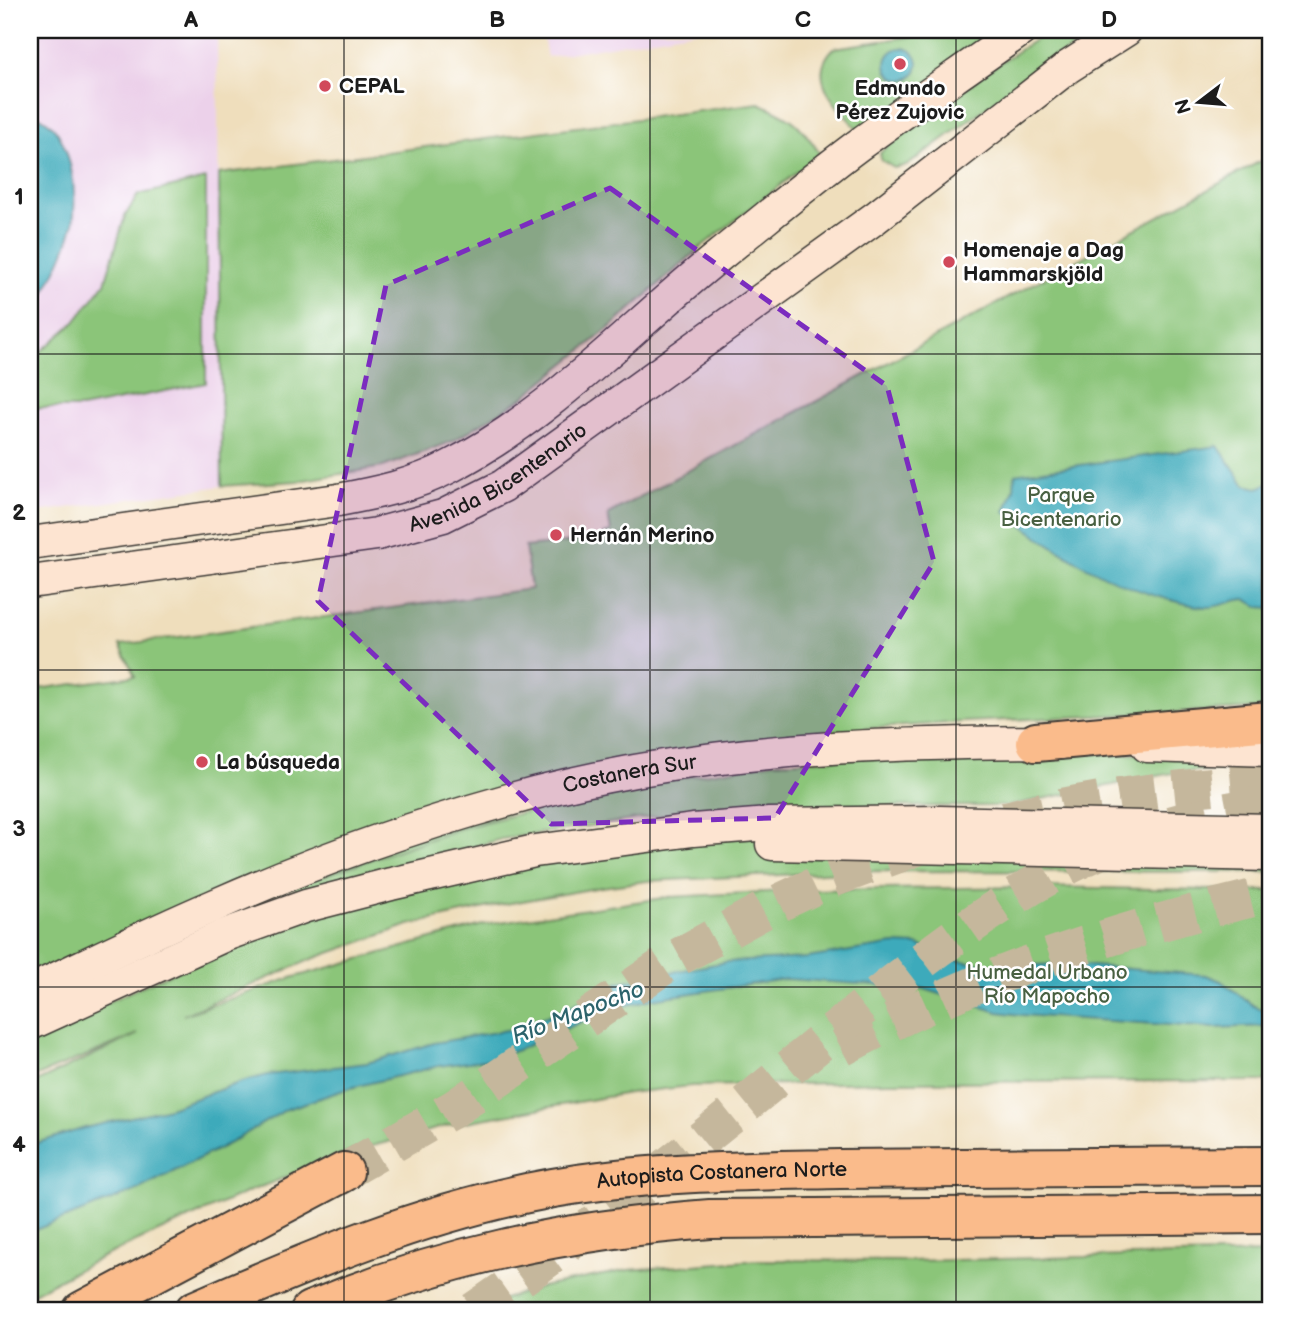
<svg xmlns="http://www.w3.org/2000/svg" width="1300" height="1341" viewBox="0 0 1300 1341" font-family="'Balsamiq Sans',sans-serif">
<rect width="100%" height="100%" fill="#fff"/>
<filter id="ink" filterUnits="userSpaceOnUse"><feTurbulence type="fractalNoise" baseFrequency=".0143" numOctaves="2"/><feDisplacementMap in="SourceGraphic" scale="14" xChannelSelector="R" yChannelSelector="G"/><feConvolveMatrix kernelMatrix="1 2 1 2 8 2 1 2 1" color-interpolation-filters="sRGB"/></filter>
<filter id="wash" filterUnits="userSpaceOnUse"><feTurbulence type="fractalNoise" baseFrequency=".00686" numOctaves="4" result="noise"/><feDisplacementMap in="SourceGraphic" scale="28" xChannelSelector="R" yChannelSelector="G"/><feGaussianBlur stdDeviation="1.57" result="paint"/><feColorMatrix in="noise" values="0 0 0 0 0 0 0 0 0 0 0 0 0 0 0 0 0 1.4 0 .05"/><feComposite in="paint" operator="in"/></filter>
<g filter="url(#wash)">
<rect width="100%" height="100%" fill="#efdebc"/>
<g fill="#ecd1ea">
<path d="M30 30H217L222 486 30 513Z"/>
<path d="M542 30H700L547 57Z"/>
</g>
<g fill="#8bc579" stroke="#54704a" stroke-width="2">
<path d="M954 30H998L861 133C841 110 803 78 834 48Z"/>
<path d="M1050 30H1099L1025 79 908 165 894 168 881 160 880 153 888 145 992 68Z"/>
<path d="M759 103C793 118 799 122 820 154L701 247 613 325 524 397 453 441 383 467 298 481 222 486 219 174Z"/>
<path d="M1270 156V708L963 722 804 733 685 752 30 977V690L135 676 120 645 531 589 525 547 603 539 604 534 611 532 608 514Z"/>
<path d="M206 179V383L81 408H30V361L75 322 105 283 125 216 138 195Z"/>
<path d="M1037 750 1270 760V765L1173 773 1007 806 766 807 707 809 502 839 297 895 294 886 459 829 615 789 773 762Z"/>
<path d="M691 836 1270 841V872L867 871 647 881 602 887 494 906 409 925 312 959 183 1015 291 978 486 924 670 897 802 890 1040 887 1270 891V1081L888 1082 691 1086 629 1093 454 1124 354 1151 250 1191 100 1258 30 1295V1085L138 1034 30 1079V1037L218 952 345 902Z"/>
<path d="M1270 1253V1311H467L541 1287 628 1270 759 1260 907 1261Z"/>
</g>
<g fill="#3caabb" stroke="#2c636c" stroke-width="2">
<circle cx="902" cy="64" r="16"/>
<path d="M30 114C71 120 78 192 73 224 69 246 46 296 30 311Z"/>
<path d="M1218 446 1245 485 1258 488 1270 483V608L1259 607 1245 599C1232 600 1220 607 1208 607 1195 607 1183 603 1171 600 1108 585 1056 551 1005 512L1014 489 1015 474Z"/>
<path d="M894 944 917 945 958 960 973 963 1001 966 1067 964 1206 975 1221 981 1254 1006 1270 1012V1026L1214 1028 1021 1015 998 1012 921 988 786 979 652 999 608 1010 499 1058 439 1066 350 1088 287 1109 230 1143 135 1191 30 1232V1145L85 1128 169 1108 241 1082 268 1075 367 1063 434 1043 513 1029 563 1010 620 982 726 962 807 958Z"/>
</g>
</g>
<g filter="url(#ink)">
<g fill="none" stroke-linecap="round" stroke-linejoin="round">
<g stroke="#c5b79c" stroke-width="38" stroke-dasharray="38 19" stroke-linecap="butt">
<path d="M1006 820C1092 797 1182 788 1270 781"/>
<path d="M841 1048C976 975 1122 929 1270 894"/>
<path d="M344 1172 455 1108 671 961 766 909 821 883 925 844"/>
<path d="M474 1311C569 1246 659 1174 748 1102 865 1008 993 888 1136 836 1179 821 1225 810 1270 804"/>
</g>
<defs>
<g id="secondary">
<path d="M30 543 338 500C376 493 415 485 449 467 553 414 630 327 720 255 765 219 810 181 857 146 911 106 967 69 1021 30"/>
<path id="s1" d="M30 582 377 534 443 516 503 486 875 218 1068 67 1126 30"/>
<path d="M1147 746 1270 750"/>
<path d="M772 844 1270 855"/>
<path id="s2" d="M30 991C90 963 150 933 211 907 305 865 405 829 505 801 644 761 787 747 931 744 974 743 1017 741 1060 743"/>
<path d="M30 1024 225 935 306 906 391 884 535 851 693 830 769 824 940 822 1270 830"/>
</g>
<g id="highway">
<path d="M1036 742 1270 721"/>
<path d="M82 1311 344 1172"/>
<path id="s3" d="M194 1311C310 1260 428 1210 553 1188 648 1171 744 1171 840 1169 983 1167 1127 1167 1270 1166"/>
<path d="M310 1311C444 1255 566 1230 710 1219L1270 1214"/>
</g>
</defs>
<use href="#secondary" stroke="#3c3934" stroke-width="35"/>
<use href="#highway" stroke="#3c3934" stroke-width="42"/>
<use href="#secondary" stroke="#fde4d1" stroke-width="32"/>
<use href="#highway" stroke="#fabb8b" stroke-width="38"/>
</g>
</g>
<path fill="#7b2cbf" fill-opacity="0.2" stroke="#7b2cbf" stroke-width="5" stroke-dasharray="14 9" stroke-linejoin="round" d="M610 188 887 386 934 562 775 818 551 824 318 601 386 285Z"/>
<path fill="none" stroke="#1c1c1c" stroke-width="2" stroke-opacity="0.55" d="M344 30V1311M650 30V1311M956 30V1311M30 354H1270M30 670H1270M30 987H1270"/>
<g fill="#d1495b" stroke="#fff" stroke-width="2.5">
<circle cx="900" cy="64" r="7"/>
<circle cx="325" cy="86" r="7"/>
<circle cx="949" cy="262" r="7"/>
<circle cx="556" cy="535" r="7"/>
<circle cx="202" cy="762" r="7"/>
</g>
<g text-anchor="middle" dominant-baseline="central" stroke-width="5" stroke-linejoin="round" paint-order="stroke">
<g font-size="21" font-weight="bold" fill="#1c1c1c" stroke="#fff" text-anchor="start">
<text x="339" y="86">CEPAL</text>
<text x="900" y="88" text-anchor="middle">Edmundo<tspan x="900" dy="24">Pérez Zujovic</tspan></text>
<text x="963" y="250">Homenaje a Dag<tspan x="963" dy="24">Hammarskjöld</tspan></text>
<text x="570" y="535">Hernán Merino</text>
<text x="216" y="762">La búsqueda</text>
</g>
<g font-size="21" fill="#1c1c1c" stroke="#fff">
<text stroke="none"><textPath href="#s1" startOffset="485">Avenida Bicentenario</textPath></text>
<text stroke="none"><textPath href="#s2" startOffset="640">Costanera Sur</textPath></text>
<text stroke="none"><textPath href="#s3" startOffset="550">Autopista Costanera Norte</textPath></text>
</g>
<g font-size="21" fill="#486041" stroke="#fff">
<text x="1061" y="495">Parque<tspan x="1061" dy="24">Bicentenario</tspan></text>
<text x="1047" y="972">Humedal Urbano<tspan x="1047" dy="24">Río Mapocho</tspan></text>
</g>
<g font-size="23" font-style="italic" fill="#2c636c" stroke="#fff">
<text transform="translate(578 1013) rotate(-21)">Río Mapocho</text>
</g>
</g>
<rect width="1300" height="1341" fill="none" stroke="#fff" stroke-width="77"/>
<g transform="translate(1199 102) rotate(254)" stroke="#ffffff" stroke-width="5" paint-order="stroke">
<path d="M0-5L12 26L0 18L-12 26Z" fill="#1c1c1c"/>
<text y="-10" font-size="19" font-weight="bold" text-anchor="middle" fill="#1c1c1c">N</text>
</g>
<rect x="38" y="38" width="1224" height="1264" fill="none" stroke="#1c1c1c" stroke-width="2.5"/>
<g font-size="23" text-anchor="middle" font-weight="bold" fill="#1c1c1c">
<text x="191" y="27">A</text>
<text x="497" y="27">B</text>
<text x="803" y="27">C</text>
<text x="1109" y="27">D</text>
<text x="19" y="204">1</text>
<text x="19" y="520">2</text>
<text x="19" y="836">3</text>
<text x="19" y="1152">4</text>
</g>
</svg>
